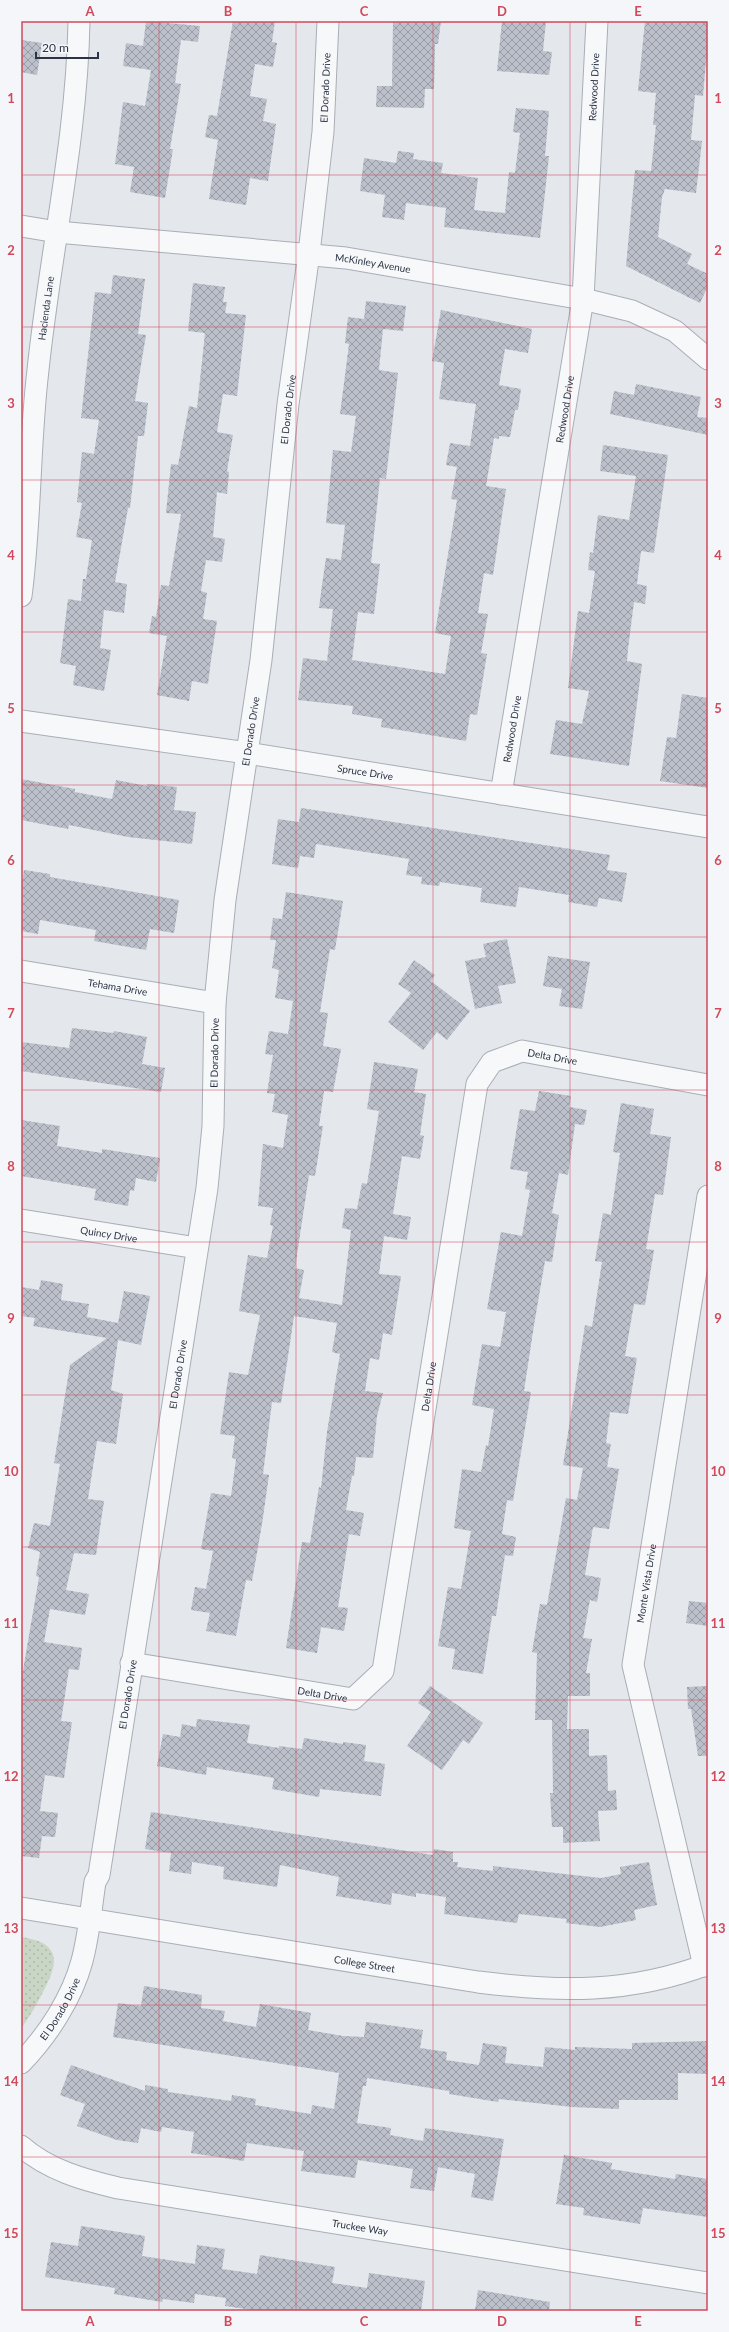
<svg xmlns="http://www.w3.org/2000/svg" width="729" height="2332" viewBox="0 0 729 2332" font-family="Lato,sans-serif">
<defs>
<pattern id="park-dots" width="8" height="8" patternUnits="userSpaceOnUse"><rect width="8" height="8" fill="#c9d6c5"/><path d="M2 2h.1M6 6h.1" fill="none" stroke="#adb8ab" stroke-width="1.8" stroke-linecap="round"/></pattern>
<pattern id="building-cross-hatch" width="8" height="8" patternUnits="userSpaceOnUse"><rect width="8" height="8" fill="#bbc0ca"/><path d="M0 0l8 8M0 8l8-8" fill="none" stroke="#989da6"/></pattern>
</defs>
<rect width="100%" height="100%" fill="#e4e7ec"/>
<path fill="url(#park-dots)" d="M21 1937C57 1942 61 1958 45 1988 38 2002 30 2016 21 2029Z"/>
<g fill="url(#building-cross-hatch)">
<path d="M146 21 200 26 198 42 181 40 175 83 181 84 170 149H173L165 198 130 192 134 167 115 164 123 102 145 106 151 70 123 66 126 43 143 46Z"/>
<path d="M233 21H275L272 42 277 43 273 67 255 64 250 96 267 99 263 121 276 124 268 181 250 178 246 205 209 199 218 140 205 137 209 115 217 116Z"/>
<path d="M393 21H441L438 44H435L434 89H425L424 108 376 107 377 86H392Z"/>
<path d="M502 21H546L543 51 552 52 549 75 497 71Z"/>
<path d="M645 21H708V61H706L703 96 695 95 691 140 702 141 696 193 665 189 662 197 658 237 692 254 687 264 708 274V286L700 303 626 266 635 170 651 171 656 125H653L656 93 638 91Z"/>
<path d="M21 40 42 43 37 75 21 72Z"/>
<path d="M516 108 549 111 545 156H549L540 238 444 227 446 208 406 203 404 220 382 217 385 195 360 191 364 158 396 163 398 151 414 153 413 159 443 163 441 173 478 178 474 210 505 213 509 172 515 173 520 133 513 132Z"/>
<path d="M113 275 145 279 138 334 146 335 135 401 148 403 144 436H138L130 508H128L115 582 127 584 124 613 104 610 100 648 111 650 104 691 73 685 76 666 60 663 68 599 81 601 83 579H86L92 540 76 537 82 503 77 502 82 452 94 454 99 420 81 418 95 292 111 294Z"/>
<path d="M193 283 225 287 223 302H227L225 313 246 315 237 396 223 394 217 432 233 435 227 471 229 472 227 494 217 492 213 537 225 539 222 562 206 560 201 591 207 593 203 619 217 621 211 660 208 684 192 681 189 701 157 695 167 636 149 633 152 616 156 617 161 585 169 586 181 514 166 513 171 464 178 465 189 406 197 408 205 333 188 331Z"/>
<path d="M366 301 406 306 403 331 383 329 379 370 398 373 386 479 380 478 371 563 380 564 374 614 358 612 352 660 445 674 451 636 435 633 457 500 451 499 457 467 446 465 450 443 470 446 476 404 439 399 444 363 432 361 441 310 532 329 528 353 505 349 499 385 521 389 518 410H515L510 437 499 436V439L494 438 486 486 506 489 493 575 484 573 478 613 488 614 481 653 487 654 477 715 470 714 466 741 381 727 382 719 352 714 353 706 298 700 303 658 327 661 333 609 319 608 322 585 326 558 341 560 345 525 326 523 333 450 351 452 356 416 340 414 349 344 345 343 348 317 364 319Z"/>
<path d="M636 384 701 397 697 417 708 418V435L610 414 614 391 634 395Z"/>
<path d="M603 445 668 455 654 553 641 551 637 584 647 586 645 604 634 602 628 649 627 661 642 664 629 766 550 754 556 720 582 724 589 691 568 688 578 611 589 613 595 571 588 570 590 552 593 553 598 515 629 520 636 476 600 471Z"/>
<path d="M682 694 708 698V788L660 781 667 737 676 738Z"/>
<path d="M21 779 75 789V792L112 799 116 780 147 786V784L177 787 174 810 196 812 192 844 128 837 69 825 68 829 21 820Z"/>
<path d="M301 808 610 855 607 870 627 873 622 902 599 898 597 907 568 902 569 895 519 887 516 907 480 902 482 888 440 882 439 886 421 884 422 877 406 875 409 859 316 844 314 858 300 856 298 868 272 864 278 819 299 822Z"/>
<path d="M24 870 50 874V877L179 900 174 933 150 929 146 950 94 941 96 930 40 920 38 934 21 931V888Z"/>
<path d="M286 892 343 901 335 950 330 949 320 1012 328 1013 323 1046 341 1049 333 1092 324 1091 319 1126H323L315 1176 309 1175 295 1268 304 1270 299 1298 342 1305 351 1230 342 1228 345 1208 357 1209 362 1183 367 1184 379 1111 367 1109 374 1062 418 1069 414 1092 426 1094 420 1135 424 1136 420 1159 402 1156 393 1214 411 1217 407 1240 384 1236 379 1274 401 1276 392 1335 383 1333 379 1360 370 1358 365 1391 383 1393 377 1416 373 1458 356 1457 354 1476H352L346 1510 364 1513 360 1536 349 1534 338 1607 348 1608 344 1631 321 1627 317 1653 286 1648 302 1542 310 1543 319 1487 321 1488 327 1432 340 1354 332 1352 337 1323 294 1316 281 1403 272 1402 263 1474 269 1475 262 1524 252 1581 246 1580 236 1636 206 1631 210 1613 191 1610 195 1587 206 1589 213 1551 201 1549 211 1493 231 1496 236 1459 232 1458 235 1436 220 1434 229 1372 248 1375 260 1315 239 1311 248 1255 267 1258 273 1226 270 1225 273 1208 258 1206 263 1144 283 1148 288 1115 272 1112 275 1094 267 1093 273 1055 265 1054 269 1031 288 1034 293 1001 275 998 279 970 272 968 276 940H270L273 918 282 919Z"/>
<path d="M507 939 516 983 498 986 502 1003 475 1009 465 961 486 957 483 944Z"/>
<path d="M548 956 590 962 582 1009 559 1006 562 989 543 986Z"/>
<path d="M414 960 435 975 431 981 470 1011 447 1040 437 1032 423 1050 388 1022 411 993 398 984Z"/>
<path d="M72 1028 113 1033 114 1031 147 1037 142 1064 165 1068 161 1092 21 1071V1042L69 1048Z"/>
<path d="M539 1091 571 1096 569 1107 587 1110 584 1125 575 1124 568 1175 559 1173 552 1213 559 1215 552 1262 545 1261 534 1325 524 1391 531 1392 513 1501 507 1500 502 1534 516 1537 513 1556 505 1555 496 1616H492L483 1674 452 1669 455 1649 438 1646 448 1587 461 1589 471 1531 454 1528 462 1469 481 1472 486 1445 488 1446 494 1409 472 1405 482 1344 500 1347 506 1312 487 1309 501 1232 522 1236 530 1190 525 1189 528 1172 510 1169 520 1109 535 1111Z"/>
<path d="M621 1103 654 1109 650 1134 671 1137 663 1195 655 1194 646 1249 654 1250 645 1305 634 1304 625 1356 637 1358 628 1414 610 1412 606 1443 611 1444 607 1467 619 1469 609 1529 593 1527 585 1575 601 1578 597 1602 590 1600 583 1638 592 1639 586 1673H590V1696H568L567 1729H589V1756L607 1755 608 1791 616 1790 617 1810 598 1811 600 1841 563 1843V1827H552L550 1793H553L552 1720H535L537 1653 532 1652 540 1604 547 1605 566 1498 577 1500 583 1468 563 1465 585 1325 592 1327 602 1262 595 1261 603 1213 611 1215 620 1153 613 1152Z"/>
<path d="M21 1120 60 1126 57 1146 102 1153V1149L160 1158 156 1182 136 1178 134 1191 130 1190 128 1206 94 1200 96 1189 21 1176Z"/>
<path d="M41 1280 63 1284 61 1300 89 1304 87 1317 118 1323 124 1291 150 1296 141 1345 118 1340 111 1390 123 1394 116 1444 97 1441 88 1499 104 1501 96 1555 74 1553 66 1590 89 1594 85 1615 50 1609 44 1642 82 1648 79 1670 69 1669 61 1721 72 1722 64 1778 45 1775 40 1811 58 1813 55 1837 42 1836 39 1858 21 1856V1682L39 1577 36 1576 40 1552 28 1548 34 1523 50 1526 60 1464 54 1463 70 1365 107 1338 33 1326 35 1318 21 1316V1287L39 1290Z"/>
<path d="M689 1601 708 1603V1626L686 1623Z"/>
<path d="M430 1686 483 1723 469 1744 463 1740 442 1770 407 1746 431 1712 418 1703Z"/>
<path d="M708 1686V1756H698L691 1709H688L687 1687Z"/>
<path d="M197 1719 250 1725 247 1743 279 1748V1746L302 1749 304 1738 343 1744V1742L366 1745 364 1761 385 1764 381 1796 320 1789 319 1797 272 1789 274 1778 207 1767 206 1775 157 1766 163 1734 180 1737 182 1724 196 1727Z"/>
<path d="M151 1812 433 1855 434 1849 453 1852V1862H458L457 1867 493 1871V1866L601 1878 621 1874 620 1867 649 1862 657 1905 634 1910 636 1920 600 1927 566 1923 567 1919 519 1914 517 1923 444 1914 446 1897 416 1893V1897L392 1893 391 1905 336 1896 339 1877 280 1865 277 1887 223 1879 224 1867 192 1862 191 1874 169 1871 171 1853 145 1849Z"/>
<path d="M144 1986 202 1995 201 2008 225 2011 223 2021 256 2027 260 2004 311 2013 308 2030 343 2036 364 2037 366 2022 423 2030 420 2048 447 2052 446 2060 479 2065 483 2043 507 2047 505 2063 543 2067 545 2047 575 2050V2047L632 2049V2043L708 2041V2074L678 2073V2100H619V2109L572 2107 499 2099 498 2102 449 2094V2091L367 2078 366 2086H363L357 2123 391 2128 390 2135 423 2141 425 2128 504 2139 493 2201 471 2197 475 2174 438 2167 434 2191 410 2188 413 2169 358 2160 355 2178 301 2171 304 2151 247 2143 244 2161 191 2153 194 2132 162 2127 161 2132 141 2128 138 2143 117 2140 77 2126 85 2104 60 2095 71 2065 145 2091V2085L168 2089V2092L231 2101 232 2095 256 2099 255 2105 311 2114 312 2105 334 2109 339 2073 113 2037 118 2003 141 2006Z"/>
<path d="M564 2155 612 2163 611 2169 675 2179 676 2174 708 2179V2217L643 2208 640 2224 583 2215 584 2208 556 2204Z"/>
<path d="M81 2226 145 2236 142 2256 195 2264 197 2245 225 2249 222 2269 257 2274 260 2255 335 2267 332 2283 367 2288 369 2273 425 2281 421 2311H259L225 2306 226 2298 195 2294 194 2303 163 2299 162 2302 114 2294 115 2288 45 2277 51 2242 78 2246Z"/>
<path d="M478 2290 550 2302 549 2311H475Z"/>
</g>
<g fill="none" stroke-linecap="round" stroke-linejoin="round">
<defs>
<g id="minor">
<path id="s1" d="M21 226 57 232 346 258 583 299 632 311 675 331 708 359"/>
<path id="s2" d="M21 596C31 521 29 445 38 370 50 253 77 139 79 21"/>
<path id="s3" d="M21 721 247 753 708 827"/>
<path id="s4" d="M501 794 583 299 597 21"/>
<path id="s5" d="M21 971 215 1003"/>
<path id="s6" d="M21 1220 197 1248"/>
<path id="s7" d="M131 1663 353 1699 383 1671 477 1084 492 1062 522 1051 708 1085"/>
<path id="s8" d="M21 1908 478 1982C559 1992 629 1994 708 1964"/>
<path id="s9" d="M704 1966 633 1665 708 1196"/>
<path id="s10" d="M21 2063C48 2035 72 1998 82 1961 89 1935 91 1908 95 1882L99 1875 207 1188 213 1126 215 1003 225 900 261 660 288 404 309 253 323 132 328 21"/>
<path id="s11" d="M21 2146C48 2170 84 2180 118 2188L708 2283"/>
</g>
</defs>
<use href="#minor" stroke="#a9aeb7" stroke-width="23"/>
<use href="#minor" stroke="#f7f8fa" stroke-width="21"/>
</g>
<path fill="none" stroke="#d1495b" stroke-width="1" stroke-opacity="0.55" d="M159 21V2311M296 21V2311M433 21V2311M570 21V2311M21 175H708M21 327H708M21 480H708M21 632H708M21 785H708M21 937H708M21 1090H708M21 1242H708M21 1395H708M21 1547H708M21 1700H708M21 1852H708M21 2005H708M21 2157H708"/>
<g text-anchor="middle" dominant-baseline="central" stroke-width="3" stroke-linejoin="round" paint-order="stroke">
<g font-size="10" fill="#2b3445" stroke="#f4f6f9">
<text stroke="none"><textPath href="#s4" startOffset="714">Redwood Drive</textPath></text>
<text stroke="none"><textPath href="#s10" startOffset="2011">El Dorado Drive</textPath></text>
<text stroke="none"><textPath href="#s1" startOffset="354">McKinley Avenue</textPath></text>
<text stroke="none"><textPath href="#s2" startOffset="289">Hacienda Lane</textPath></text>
<text stroke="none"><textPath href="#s10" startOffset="1687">El Dorado Drive</textPath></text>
<text stroke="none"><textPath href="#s4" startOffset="390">Redwood Drive</textPath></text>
<text stroke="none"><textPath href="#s4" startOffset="66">Redwood Drive</textPath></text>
<text stroke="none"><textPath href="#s10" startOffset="1363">El Dorado Drive</textPath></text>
<text stroke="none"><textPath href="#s3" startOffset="348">Spruce Drive</textPath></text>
<text stroke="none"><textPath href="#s5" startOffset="98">Tehama Drive</textPath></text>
<text stroke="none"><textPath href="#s10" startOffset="1039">El Dorado Drive</textPath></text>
<text stroke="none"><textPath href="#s7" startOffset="950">Delta Drive</textPath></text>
<text stroke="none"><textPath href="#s6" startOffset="89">Quincy Drive</textPath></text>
<text stroke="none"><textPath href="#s10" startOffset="715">El Dorado Drive</textPath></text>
<text stroke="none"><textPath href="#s7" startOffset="554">Delta Drive</textPath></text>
<text stroke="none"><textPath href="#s9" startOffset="392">Monte Vista Drive</textPath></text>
<text stroke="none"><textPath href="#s7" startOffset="194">Delta Drive</textPath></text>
<text stroke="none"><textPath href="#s10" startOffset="391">El Dorado Drive</textPath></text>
<text stroke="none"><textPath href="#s8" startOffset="348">College Street</textPath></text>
<text stroke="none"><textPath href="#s10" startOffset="67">El Dorado Drive</textPath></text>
<text stroke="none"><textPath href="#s11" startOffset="352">Truckee Way</textPath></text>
</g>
</g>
<rect width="729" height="2332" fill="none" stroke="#f4f6f9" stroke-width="44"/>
<path d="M36 52v6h62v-6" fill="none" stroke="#2b3445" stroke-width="2"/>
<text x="42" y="52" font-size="12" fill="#2b3445" stroke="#f4f6f9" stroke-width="3" paint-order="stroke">20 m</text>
<rect x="22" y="22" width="685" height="2288" fill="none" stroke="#d1495b" stroke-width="1.5"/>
<g font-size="13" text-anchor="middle" font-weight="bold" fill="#d1495b">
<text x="90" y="16">A</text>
<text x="228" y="16">B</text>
<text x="364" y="16">C</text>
<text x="502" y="16">D</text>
<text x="638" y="16">E</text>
<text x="11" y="103">1</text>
<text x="718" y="103">1</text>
<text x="11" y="255">2</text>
<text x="718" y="255">2</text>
<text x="11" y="408">3</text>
<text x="718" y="408">3</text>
<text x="11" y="560">4</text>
<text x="718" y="560">4</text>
<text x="11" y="713">5</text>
<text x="718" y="713">5</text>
<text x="11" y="865">6</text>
<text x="718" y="865">6</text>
<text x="11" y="1018">7</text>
<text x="718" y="1018">7</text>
<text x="11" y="1171">8</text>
<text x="718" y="1171">8</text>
<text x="11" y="1323">9</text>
<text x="718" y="1323">9</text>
<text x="11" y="1476">10</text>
<text x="718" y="1476">10</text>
<text x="11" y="1628">11</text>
<text x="718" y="1628">11</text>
<text x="11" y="1781">12</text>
<text x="718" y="1781">12</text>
<text x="11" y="1933">13</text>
<text x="718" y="1933">13</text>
<text x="11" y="2086">14</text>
<text x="718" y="2086">14</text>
<text x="11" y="2238">15</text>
<text x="718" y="2238">15</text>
<text x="90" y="2326">A</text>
<text x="228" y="2326">B</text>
<text x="364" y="2326">C</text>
<text x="502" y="2326">D</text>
<text x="638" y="2326">E</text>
</g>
</svg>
